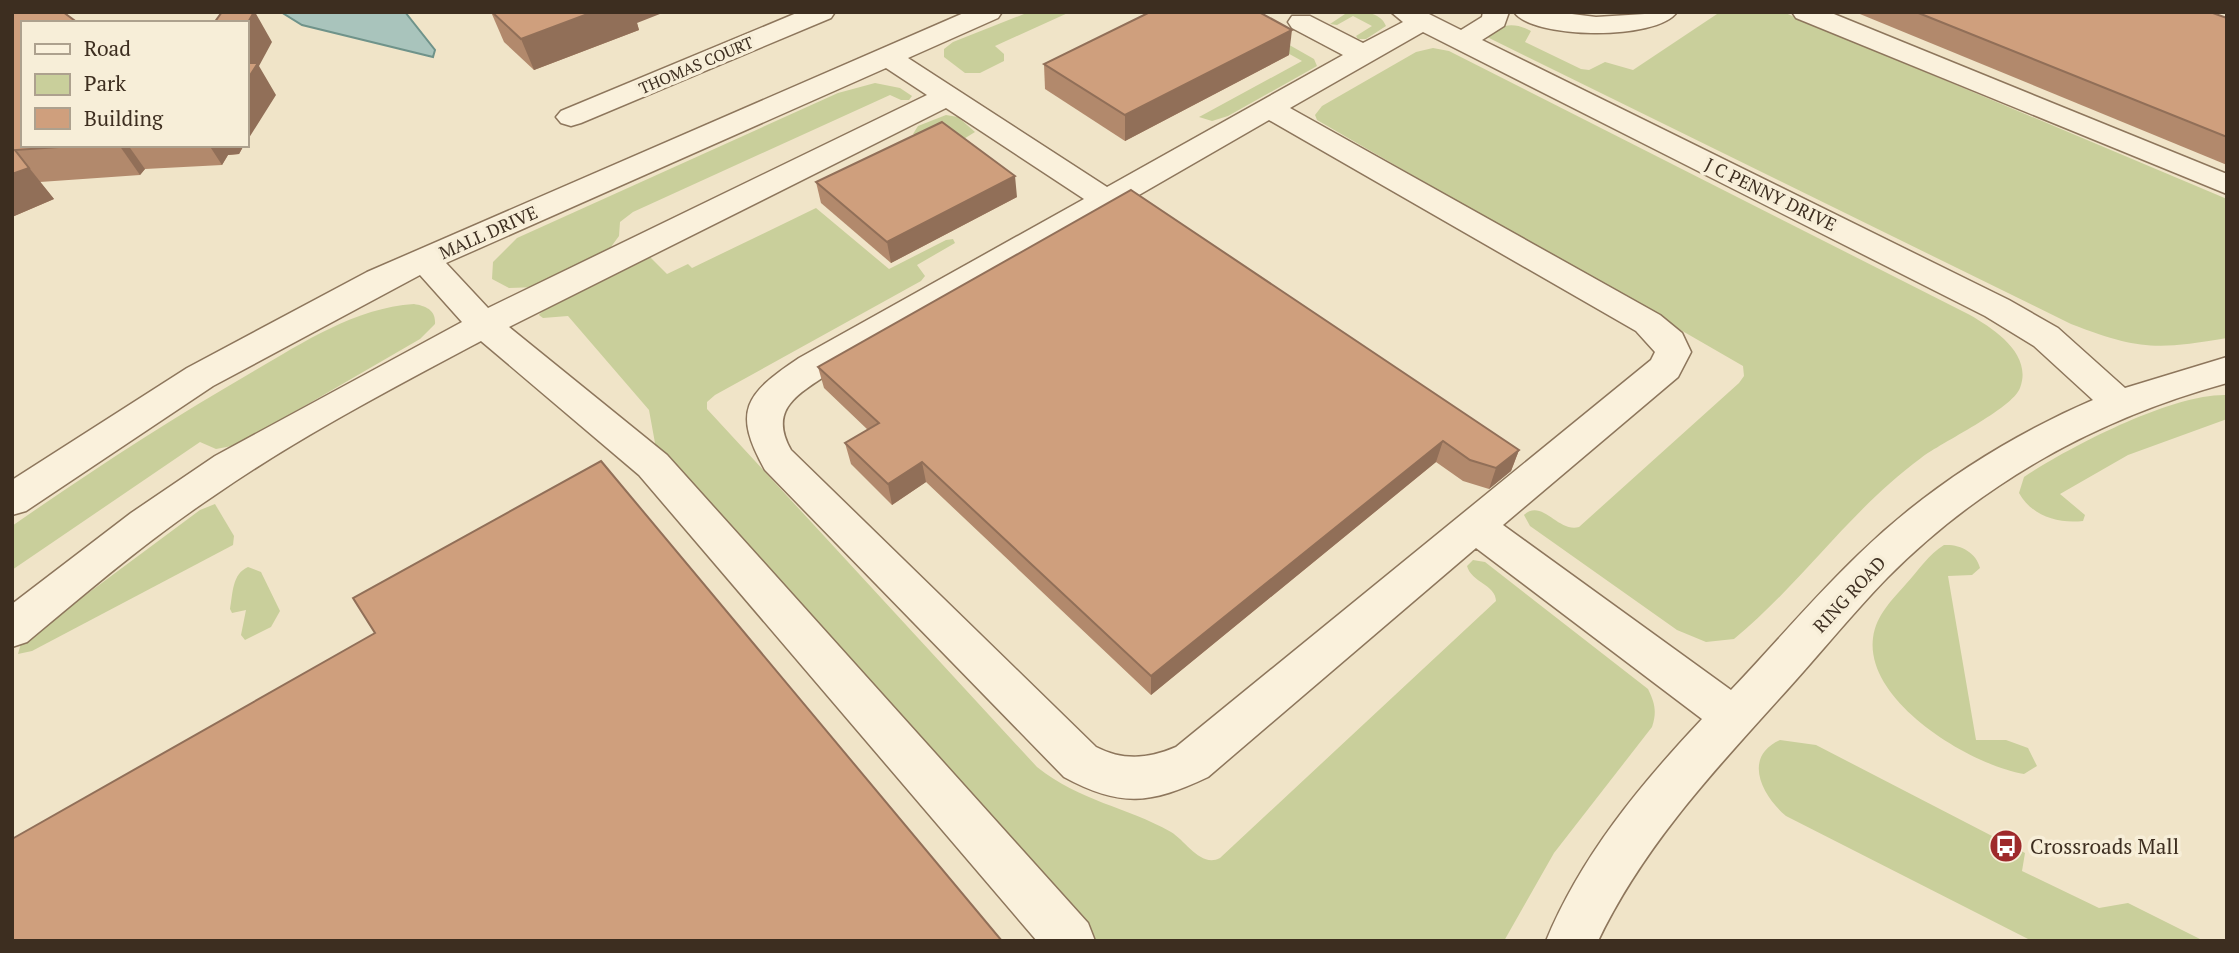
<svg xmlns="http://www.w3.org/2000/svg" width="2239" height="953" viewBox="0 0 2239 953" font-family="'PT Serif',serif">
<rect width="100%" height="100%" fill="#f0e4c8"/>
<g fill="#c9cf9b">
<path d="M1029 12H1070L995 46 1004 54V61L980 73H965L944 57V49L953 42Z"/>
<path d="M1348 12C1362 12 1380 11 1386 26L1366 39H1358L1356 36 1372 26 1353 16 1337 25 1330 24Z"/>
<path d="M1720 12H1783L2227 199V338C2156 350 2139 350 2071 324L1487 37C1500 23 1515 22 1531 31L1525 42 1581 69 1589 70 1605 62 1633 70Z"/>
<path d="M1261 29 1314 59 1317 66 1228 116 1212 121 1199 117 1302 61 1246 30Z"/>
<path d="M1433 48 1449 51 1970 315C1994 329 2033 354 2020 388 2012 409 1942 442 1921 458 1850 510 1801 584 1734 639L1706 642 1677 630 1530 526 1524 515C1542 498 1558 533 1579 527L1739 383 1744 376 1743 366 1317 120 1315 115 1322 106 1416 52Z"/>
<path d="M875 83 900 88 912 96 909 100H901L890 95 633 212 620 222 619 236 608 251 538 287 509 288 492 279 493 262 517 238 838 93Z"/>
<path d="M946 115 958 117 975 132 954 145 913 134 918 126Z"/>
<path d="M816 208 889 269 946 240 953 239 955 243 917 265 925 276 921 281 715 395 707 402V409L1037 767C1081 802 1125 806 1171 832 1186 841 1201 868 1220 858L1496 601C1496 585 1471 582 1467 566L1473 560 1485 562 1648 689C1655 703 1657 712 1652 727L1554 853 1504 941H1076L657 454 649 410 568 316 543 318 539 315C544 307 633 264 649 256L667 274 688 264 692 268Z"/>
<path d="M414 304C426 306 436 310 435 324L420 339 237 445 216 449 200 442 12 570V526C91 471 171 419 254 371 304 342 355 308 414 304Z"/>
<path d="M2227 395V419L2128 455 2060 494 2085 515 2083 521C2058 524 2032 516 2019 493L2024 477C2069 447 2173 393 2227 395Z"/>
<path d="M215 504 234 536 233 545 32 651 18 654 21 643 200 510Z"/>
<path d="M1944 545C1960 544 1976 552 1980 568L1972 575 1948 576 1976 740H2006L2028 748 2037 766 2024 774C1971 765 1865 702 1873 638 1876 615 1892 600 1906 584 1918 571 1929 554 1944 545Z"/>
<path d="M248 567 261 572 280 611 271 627 245 640 241 635 246 610 232 613 230 609C233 593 232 574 248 567Z"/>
<path d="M1780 740 1816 745 2025 853 2022 871 2099 908 2128 903 2204 941H2032L1786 816C1762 796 1742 757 1780 740Z"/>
</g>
<path fill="#a9c4bc" stroke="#6f938a" stroke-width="2" d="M281 12H405L435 50 433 57 302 25Z"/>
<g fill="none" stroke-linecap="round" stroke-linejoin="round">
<defs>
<g id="minor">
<path d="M799 12H835L831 18 581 123 571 126 561 123 556 117 561 111Z"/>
<path d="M966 12H1002L998 18 908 58 1107 187 1343 55 1292 28 1288 22 1292 16H1310L1363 43 1403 22 1391 12H1425L1461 30 1482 17 1483 12H1509L1504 26 1482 40 2009 300 2058 328 2125 388 2227 357V383C2098 418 1981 483 1887 578 1849 617 1815 660 1778 700 1710 775 1642 849 1598 941H1546C1581 856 1640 785 1702 719L1476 548 1208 777C1151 804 1121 808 1064 777L765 470C732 411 745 394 799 358L1084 199 946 108 509 327 667 455 1088 923 1095 941H1037L639 475 481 341C391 389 299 437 215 495 149 539 88 591 27 642L12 647V604L131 513 215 456 462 322 420 275 213 386 26 511 12 515V480L187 368 367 272ZM1423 32 1985 316 2034 346 2093 400C2007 437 1926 489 1859 554 1814 597 1774 645 1731 690L1503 525 1678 377 1691 352 1682 333 1660 315 1290 108ZM886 68 927 95 488 308 446 263ZM1269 120 1636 331 1655 352 1651 360 1176 747C1148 759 1123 761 1096 747L791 450C769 411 795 396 825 376Z"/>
<path d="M1514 12H1556L1596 17 1677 12C1657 41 1532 39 1514 12Z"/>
<path d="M1792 12H1829L2227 174V194L1796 18Z"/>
</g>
</defs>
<use href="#minor" stroke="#8d765c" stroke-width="3"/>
<use href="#minor" fill="#faf1dc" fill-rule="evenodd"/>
</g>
<g fill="#b2896c">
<path d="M12 12 23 145H244L239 154 228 155 222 165 145 169 140 175 40 182 54 199 12 217Z"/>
<path d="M491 12 637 23 639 30 534 70 504 42Z"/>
<path d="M1855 12H2210L2227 18V165Z"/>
<path d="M1289 55 1125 141 1045 89 1044 64Z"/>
<path d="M816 182 1017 197 891 263 821 203Z"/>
<path d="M818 367 1519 450 1511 471 1489 489 1463 481 1436 462 1151 695 926 482 892 505 851 464 845 443 868 430 824 388Z"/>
</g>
<g fill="#916f58">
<path d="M254 12H255L272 42 259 66 276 95 247 141V24Z"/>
<path d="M593 12H665L637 23 639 30 534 70 521 39Z"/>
<path d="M1292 30 1289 55 1125 141V115Z"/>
<path d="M119 145H128L145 169 140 175Z"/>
<path d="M209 145H244L239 154 228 155 222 165Z"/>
<path d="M15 150 54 199 12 217V174Z"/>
<path d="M1015 176 1017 197 891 263 887 242Z"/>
<path d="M1443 441 1436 462 1151 695V676Z"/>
<path d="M1519 450 1511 471 1489 489 1496 468Z"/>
<path d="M922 462 926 482 892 505 888 484Z"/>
</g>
<g fill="#cf9f7d" stroke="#916f58" stroke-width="2">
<path d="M12 12H63L78 23H23V145H88L15 150 29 168 12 174Z"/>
<path d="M222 12H254L247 24V23H214Z"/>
<path d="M492 12H593L521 39Z"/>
<path d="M1150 12H1259L1292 30 1125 115 1044 64Z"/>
<path d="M1916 12H2210L2227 18V137Z"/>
<path d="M247 63H258L247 80Z"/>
<path d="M942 122 1015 176 887 242 816 182Z"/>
<path d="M1131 190 1519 450 1496 468 1470 460 1443 441 1151 676 922 462 888 484 845 443 879 423 818 367Z"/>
<path d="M601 461 1002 941H12V839L375 633 353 598Z"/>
</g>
<defs>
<symbol id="bus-disc" viewBox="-11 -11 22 22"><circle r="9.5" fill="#9e2a2b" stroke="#f7eed8"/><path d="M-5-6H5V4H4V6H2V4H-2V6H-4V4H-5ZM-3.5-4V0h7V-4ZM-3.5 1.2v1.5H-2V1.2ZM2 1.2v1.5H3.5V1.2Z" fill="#fff"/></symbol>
</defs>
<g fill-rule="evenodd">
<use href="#bus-disc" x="1987" y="827" width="38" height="38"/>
</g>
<g text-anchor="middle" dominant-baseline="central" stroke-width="7" stroke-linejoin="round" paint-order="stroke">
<g font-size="16" fill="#3d2e20" stroke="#f7eed8">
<text transform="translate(696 65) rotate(-23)">THOMAS COURT</text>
</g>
<g font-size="18" fill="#3d2e20" stroke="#f7eed8">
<text transform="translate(1771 194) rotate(26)">J C PENNY DRIVE</text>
<text transform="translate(488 232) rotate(-24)">MALL DRIVE</text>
<text transform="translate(1849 594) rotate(-47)">RING ROAD</text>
</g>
<g font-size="21" fill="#3d2e20" stroke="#f7eed8" text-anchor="start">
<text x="2030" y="846">Crossroads Mall</text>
</g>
</g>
<rect width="2239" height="953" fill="none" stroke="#3d2e20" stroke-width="28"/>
<rect x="21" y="21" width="228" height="126" fill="#f7eed8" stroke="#ada18e" stroke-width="2"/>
<rect x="35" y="44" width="35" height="10" fill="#faf1dc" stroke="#ada18e" stroke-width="2"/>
<text x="84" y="56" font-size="21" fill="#3d2e20">Road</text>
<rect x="35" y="74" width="35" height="21" fill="#c9cf9b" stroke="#ada18e" stroke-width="2"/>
<text x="84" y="91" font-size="21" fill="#3d2e20">Park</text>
<rect x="35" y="108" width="35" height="21" fill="#cf9f7d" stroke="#ada18e" stroke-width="2"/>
<text x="84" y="126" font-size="21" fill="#3d2e20">Building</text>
</svg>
